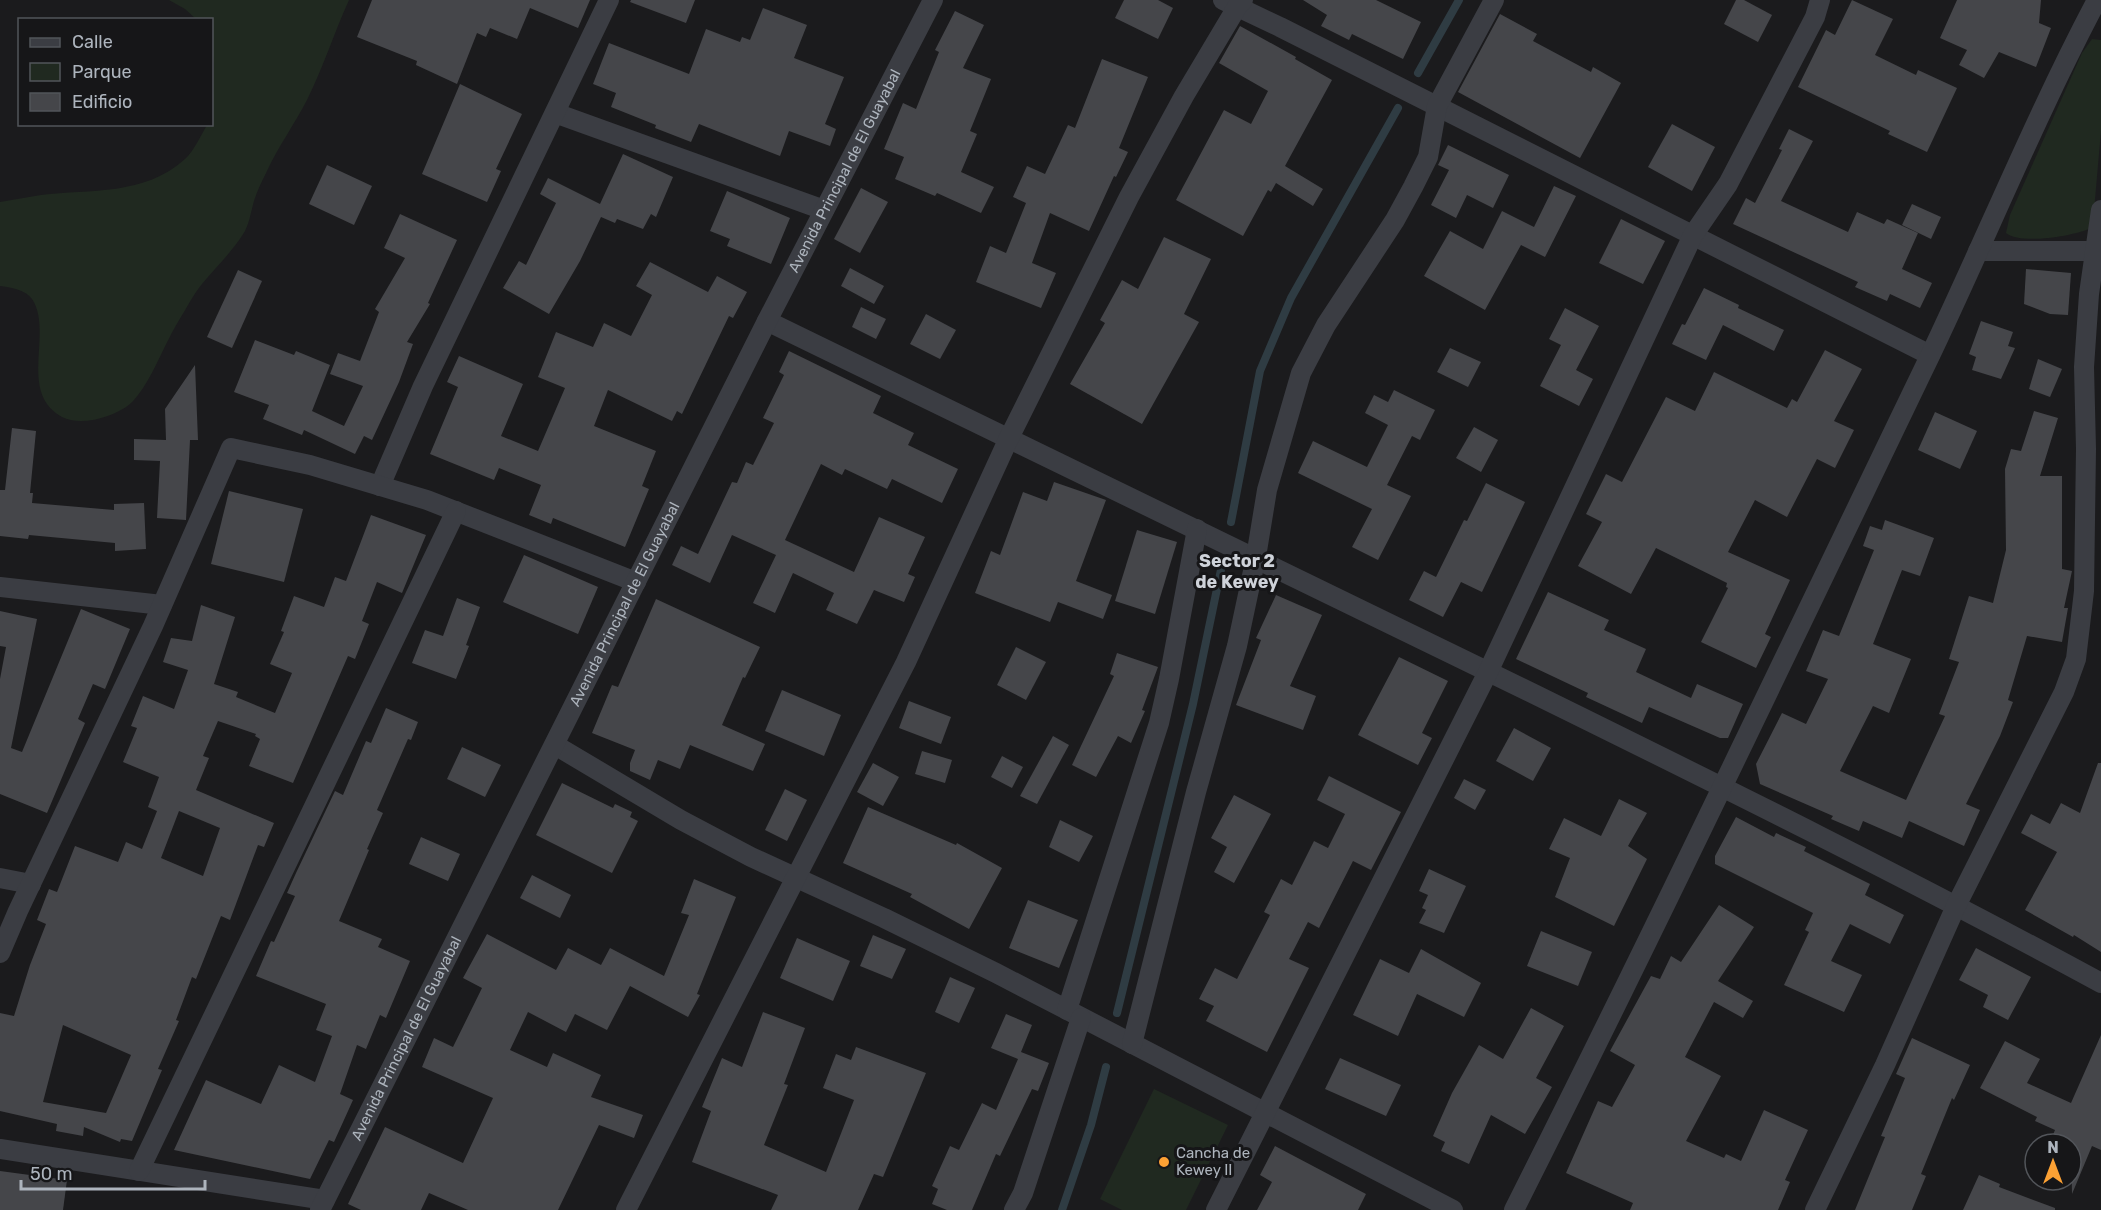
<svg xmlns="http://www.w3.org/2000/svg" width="2101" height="1210" viewBox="0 0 2101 1210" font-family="Rubik,sans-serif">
<rect width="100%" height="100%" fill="#1b1b1d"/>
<g fill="#202920">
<path d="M169 0H349C334 33 323 68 307 100 294 125 278 147 267 171 262 181 257 191 254 201 251 211 250 221 245 231 233 251 217 266 202 284 193 295 186 309 178 322 163 346 150 386 130 404 114 417 81 427 62 417 17 392 54 332 32 299 26 290 10 287 0 286V202C14 200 27 197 41 195 91 189 144 196 185 159 194 151 201 135 207 125L212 124 214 64 212 49V20L196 19 185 9Z"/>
<path d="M2092 39 2101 40V131L2093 222 2089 229C2072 236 2021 245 2006 233L2010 215 2082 53Z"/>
<path d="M1154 1089 1228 1125 1186 1210H1122L1100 1199Z"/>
</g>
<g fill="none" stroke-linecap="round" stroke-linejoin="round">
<g stroke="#2f3c43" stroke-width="8">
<path d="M1418 73 1459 0"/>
<path d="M1231 522 1260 371 1291 298 1398 108"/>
<path d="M1117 1013 1193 704 1223 560"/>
<path d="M1062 1210 1091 1125 1106 1067"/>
</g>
</g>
<g fill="#45464a" fill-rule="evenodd">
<path d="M372 0H590L578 28 530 8 517 39 490 28 486 37 477 33 457 84 416 65 417 61 357 37Z"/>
<path d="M631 0H695L686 23 630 2Z"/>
<path d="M1124 0H1158L1173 8 1158 39 1115 18Z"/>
<path d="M1303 0H1376L1421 22 1403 59 1352 34 1349 40 1321 26 1327 15Z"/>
<path d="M1736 0H1744L1772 15 1758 42 1724 24Z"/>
<path d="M1852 0 1893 19 1875 55 1916 75 1918 70 1957 88 1927 152 1888 134 1890 131 1798 87 1826 30 1835 35Z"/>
<path d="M1957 0H2041L2039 23 2051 28 2036 67 1999 52 1984 78 1959 65 1967 50 1940 38Z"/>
<path d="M763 8 807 25 794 58 844 77 825 124 836 129 830 146 789 131 780 156 699 124 691 142 655 128 656 125 611 107 616 93 593 84 609 43 689 74 706 29 740 42 742 37 750 40Z"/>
<path d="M955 11 984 25 963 68 991 79 970 131 977 134 961 172 994 187 981 213 937 193 935 196 895 179 904 157 884 149 903 103 916 109 939 52 935 50Z"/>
<path d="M1500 14 1537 34 1533 41 1591 72 1593 67 1621 83 1580 158 1458 92Z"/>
<path d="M1240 26 1296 57 1295 59 1332 80 1285 166 1323 189 1313 206 1276 183 1271 192 1268 190 1243 236 1176 200 1224 110 1251 124 1268 91 1219 63Z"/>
<path d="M1102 59 1148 77 1119 148 1128 152 1116 177 1114 176 1089 231 1050 213 1032 263 1056 273 1041 308 976 282 990 246 1006 253 1026 203 1013 197 1027 166 1045 174 1068 125 1075 128Z"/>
<path d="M460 84 522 114 496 169 501 171 487 202 422 174Z"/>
<path d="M1672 124 1715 147 1692 191 1648 167Z"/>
<path d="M1789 129 1813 141 1781 201 1848 232 1857 212 1884 224 1887 219 1918 233 1902 269 1932 283 1920 308 1890 294 1887 301 1855 287 1858 282 1733 224 1746 198 1755 203 1782 150 1779 149Z"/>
<path d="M1448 145 1509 175 1493 208 1467 195 1456 218 1431 205 1449 170 1438 165Z"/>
<path d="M623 154 673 177 656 217 651 214 643 229 617 219 615 223 601 217 580 261 549 314 503 288 519 261 526 265 556 203 540 194 548 178 600 204Z"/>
<path d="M327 165 372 186 354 225 309 204Z"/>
<path d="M1554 186 1576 196 1545 257 1521 245 1485 310 1424 276 1450 231 1483 249 1502 211 1534 227Z"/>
<path d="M861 188 888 202 860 253 834 239Z"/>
<path d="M727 191 790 218 771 264 727 246 730 239 710 231Z"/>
<path d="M1912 204 1941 217 1931 239 1902 225Z"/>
<path d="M400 214 457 240 428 303 430 304 407 342 413 344 399 382 372 440 364 436 355 454 304 430 302 435 263 419 269 405 234 392 255 340 294 355 296 351 330 365 312 411 344 426 363 386 330 374 338 353 360 361 379 312 375 309 405 258 384 248Z"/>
<path d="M1621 219 1665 241 1643 284 1599 263Z"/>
<path d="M1164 237 1211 259 1184 314 1199 322 1142 424 1070 384 1105 323 1100 320 1122 280 1138 289Z"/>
<path d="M650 262 708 292 717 276 747 292 733 318 729 316 682 414 677 411 672 421 608 390 594 426 656 451 642 486 649 489 625 547 553 518 551 524 529 515 541 485 499 468 494 480 430 454 458 387 447 382 459 356 523 384 501 436 538 451 565 388 538 377 556 332 593 347 604 323 631 336 652 295 636 286Z"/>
<path d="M850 268 884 286 874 304 841 286Z"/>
<path d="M2026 269 2071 273 2068 315 2050 314 2024 304Z"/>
<path d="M238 270 262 281 232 348 207 337Z"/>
<path d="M1704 288 1739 305 1738 308 1784 330 1774 351 1723 325 1706 360 1672 344 1682 324 1685 325Z"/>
<path d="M861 307 886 319 876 339 852 327Z"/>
<path d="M1565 308 1599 326 1576 370 1593 379 1579 406 1540 386 1561 345 1549 339Z"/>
<path d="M926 314 956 330 940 359 910 344Z"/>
<path d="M1981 321 2013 332 2008 346 2015 348 2001 379 1972 370 1976 357 1969 354Z"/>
<path d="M1450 348 1481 362 1468 387 1437 372Z"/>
<path d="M1825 350 1862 369 1834 421 1854 430 1835 468 1817 459 1787 517 1755 500 1728 552 1790 580 1765 634 1771 637 1756 668 1701 642 1728 588 1726 587 1727 583 1656 548 1631 594 1578 566 1602 522 1586 514 1606 474 1622 482 1666 397 1695 411 1714 372 1787 408 1792 399 1797 402Z"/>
<path d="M789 351 881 396 873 413 914 433 908 445 958 469 942 503 892 479 887 489 845 469 842 475 821 464 785 540 854 572 879 517 925 537 908 574 915 577 904 602 874 590 857 624 826 610 834 593 793 573 775 613 753 603 776 555 732 535 710 583 672 565 681 546 698 554 732 482 737 483 746 462 753 465 774 423 763 418 784 375 779 372Z"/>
<path d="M2038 359 2062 369 2050 397 2029 389Z"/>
<path d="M195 365 198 440H190L186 520 157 518 160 461 134 460V439L166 440 165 409Z"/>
<path d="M1394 390 1435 410 1420 440 1412 436 1387 485 1411 496 1378 560 1352 547 1372 509 1298 473 1313 441 1367 467 1388 425 1365 413 1374 395 1388 402Z"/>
<path d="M2034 411 2058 418 2040 476H2062V569L2072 571 2064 608H2068L2062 642 2027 636 2008 700 2013 702 2000 736 1966 804 1980 810 1964 846 1909 821 1902 838 1863 821 1859 831 1831 819 1833 816 1760 784 1756 764 1782 713 1806 724 1828 679 1806 671 1823 630 1839 636 1874 550 1863 546 1870 526 1882 530 1885 520 1934 538 1920 576 1902 570 1873 644 1911 659 1889 713 1873 706 1840 771 1906 800 1945 716 1939 714 1959 662 1949 659 1969 596 1993 603 2006 550 2005 469 2011 449 2021 451Z"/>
<path d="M1935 412 1977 431 1960 469 1918 450Z"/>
<path d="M1474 427 1498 440 1481 472 1456 458Z"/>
<path d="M12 428 36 431 30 493H33L32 503 114 510V504L144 503 146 549 115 551V543L29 535 28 539 0 536V490H5Z"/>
<path d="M1054 482 1106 500 1076 581 1112 595 1103 619 1058 602 1050 622 975 593 991 551 1000 555 1023 492 1047 501Z"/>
<path d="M1486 483 1525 502 1482 592 1461 582 1443 617 1409 600 1424 571 1436 577 1464 520 1467 521Z"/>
<path d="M229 491 303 509 284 582 211 564Z"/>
<path d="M371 515 426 535 402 593 377 582 362 621 369 624 355 659 348 656 293 783 249 766 260 739 255 736 256 734 218 721 203 756 209 758 196 790 274 823 264 847 258 845 230 920 221 916 196 979 192 977 176 1020 179 1021 158 1069 162 1070 132 1141 121 1139 120 1142 84 1127 83 1136 56 1131 57 1124 0 1111V1013L14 1016 30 965 46 924 37 920 49 889 57 892 75 846 118 862 126 842 142 849 157 811 148 807 159 777 123 762 137 728 131 726 143 696 174 709 188 670 163 662 171 638 192 641 201 605 235 617 214 684 238 692 236 697 275 713 292 673 270 664 284 632 281 631 294 596 324 607 335 577 346 581ZM179 811 220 828 203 876 161 858ZM63 1025 131 1055 106 1113 43 1102Z"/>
<path d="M1137 530 1177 542 1155 614 1115 601Z"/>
<path d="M524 555 598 587 578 634 503 602Z"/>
<path d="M1548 592 1609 620 1604 630 1646 649 1636 672 1691 698 1697 684 1743 704 1728 738H1720L1649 707 1642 723 1586 697 1588 693 1516 659Z"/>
<path d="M1276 595 1322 615 1290 686 1316 696 1303 730 1236 705 1261 640 1256 638Z"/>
<path d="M457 598 480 607 466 645 469 646 456 679 412 663 425 630 443 636Z"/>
<path d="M656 599 760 647 745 678 743 677 722 725 765 744 753 771 690 745 680 769 658 760 650 780 630 771V763L635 750 592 733 612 685 618 687Z"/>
<path d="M81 609 130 629 105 689 93 684 78 719 85 723 47 813 0 794V679L6 647 0 646V611L37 619 11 748 22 752Z"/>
<path d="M1016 647 1046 662 1026 700 997 685Z"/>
<path d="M1117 653 1158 667 1142 710 1145 711 1131 743 1118 736 1096 777 1072 765 1114 676 1110 674Z"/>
<path d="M1399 657 1448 681 1422 733 1432 738 1418 765 1358 735Z"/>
<path d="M782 690 841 715 824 756 765 731Z"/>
<path d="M909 701 951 717 941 744 899 728Z"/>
<path d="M386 708 418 722 411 740 408 739 377 810 383 813 367 849 369 850 339 921 382 939 378 947 410 961 386 1018 380 1015 366 1049 357 1045 340 1094 353 1100 334 1142 329 1140 310 1179 174 1150 206 1080 261 1104 279 1065 315 1082 332 1036 316 1030 326 1004 256 976 271 941 274 942 295 896 287 893 296 873 335 791 343 795 366 741 371 743Z"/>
<path d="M1514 728 1551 748 1533 781 1496 761Z"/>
<path d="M1053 736 1069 745 1037 804 1020 796Z"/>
<path d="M462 747 501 765 485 797 447 779Z"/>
<path d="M922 751 952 760 945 783 915 774Z"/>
<path d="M1002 756 1023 767 1012 788 991 777Z"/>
<path d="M873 763 899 777 883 806 857 792Z"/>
<path d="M2098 763H2101V952L2074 935 2073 937 2025 910 2057 852 2021 833 2031 814 2050 824 2061 803 2080 813Z"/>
<path d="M1329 776 1401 812 1371 870 1353 861 1319 928 1308 922 1289 959 1309 968 1267 1052 1206 1021 1214 1006 1199 999 1215 968 1237 979 1270 915 1264 912 1281 879 1292 885 1314 841 1328 848 1345 814 1317 800Z"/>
<path d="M1464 779 1486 790 1475 810 1454 798Z"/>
<path d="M562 783 613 808 615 804 632 812 630 817 638 821 612 873 536 835Z"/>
<path d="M785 789 807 800 787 841 765 830Z"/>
<path d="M1234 795 1271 814 1234 883 1214 872 1227 847 1211 838Z"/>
<path d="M1619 799 1647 813 1628 846 1647 859 1614 926 1555 897 1570 858 1549 849 1564 818 1601 836Z"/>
<path d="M868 807 956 845 957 843 1002 868 969 929 910 897 912 894 843 863Z"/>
<path d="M1736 817 1774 837 1776 833 1806 847 1804 851 1870 884 1865 895 1904 915 1890 944 1850 924 1831 961 1862 975 1844 1012 1784 985 1809 932 1805 930 1813 913 1715 864V856Z"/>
<path d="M1060 820 1093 836 1079 862 1049 847Z"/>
<path d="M421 837 460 854 448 881 409 864Z"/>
<path d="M1429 869 1466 886 1444 933 1419 923 1426 910 1422 908 1428 895 1419 891Z"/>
<path d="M532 875 571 895 560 918 520 898Z"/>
<path d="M694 879 736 897 697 994 700 995 688 1017 630 986 607 1030 575 1014 566 1032 528 1012 510 1050 547 1067 553 1053 601 1075 591 1097 643 1115 634 1138 599 1125 558 1210H468L429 1193 421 1210H361L348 1204 385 1127 463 1163 493 1098 422 1067 434 1038 453 1047 482 988 463 978 487 934 556 970 568 948 601 965 610 948 664 976 689 915 681 913Z"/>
<path d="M1028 900 1078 920 1059 968 1009 948Z"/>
<path d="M1719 905 1754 927 1718 981 1753 1001 1743 1018 1714 1002 1685 1057 1721 1076 1686 1141 1724 1158 1726 1154 1741 1161 1764 1110 1808 1130 1785 1180 1790 1182 1778 1210H1630L1633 1203 1566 1173 1598 1101 1612 1107 1635 1065 1610 1051 1651 976 1660 979 1671 956 1681 962Z"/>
<path d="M1541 931 1592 952 1578 986 1527 966Z"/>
<path d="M873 935 906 949 892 979 860 966Z"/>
<path d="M797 938 850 961 833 1001 780 978Z"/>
<path d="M1976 948 2031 977 2008 1020 1983 1007 1988 995 1959 980Z"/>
<path d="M1421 949 1481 983 1464 1017 1417 994 1398 1036 1353 1015 1380 959 1409 973Z"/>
<path d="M950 977 975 988 959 1023 935 1012Z"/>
<path d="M1531 1008 1564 1026 1536 1078 1552 1087 1525 1134 1491 1115 1469 1164 1441 1151 1445 1142 1433 1136 1452 1093 1479 1045 1503 1059Z"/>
<path d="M763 1012 805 1028 784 1084 788 1085 764 1145 826 1172 854 1100 823 1088 836 1054 851 1060 856 1047 926 1073 883 1177 874 1174 858 1210H771L778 1195 692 1162 711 1111 702 1107 722 1058 742 1067Z"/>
<path d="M1006 1014 1032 1025 1021 1052 1049 1063 1038 1091 1032 1089 1000 1156 996 1154 972 1210H947L932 1204 938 1189 932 1186 950 1146 959 1150 982 1103 996 1110 1018 1059 991 1048Z"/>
<path d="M2101 1035V1150L2092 1146 2072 1194 2071 1144H2049L2055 1130 2035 1121 2037 1117 1980 1088 2005 1041 2040 1059 2027 1083 2071 1103Z"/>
<path d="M1912 1038 1970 1065 1954 1100 1952 1098 1921 1174 1926 1176 1912 1210H1855L1885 1137 1881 1136 1905 1078 1896 1074Z"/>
<path d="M1340 1058 1401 1085 1386 1116 1325 1089Z"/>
<path d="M1275 1146 1366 1194 1358 1210H1257L1272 1182 1260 1175Z"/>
<path d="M0 1171 67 1180 63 1210H0Z"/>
<path d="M1979 1175 2000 1184 1999 1187 2055 1208V1210H1963Z"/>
</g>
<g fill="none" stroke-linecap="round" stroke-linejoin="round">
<g stroke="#3b3d43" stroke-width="20">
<path d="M1223 0 1280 27 1930 355"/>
<path d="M555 113 824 210"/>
<path d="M1978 251H2095"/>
<path d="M767 321C1023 445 1279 569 1534 694 1725 788 1915 882 2101 983"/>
<path d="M380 486 423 386 609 0"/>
<path d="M0 587 162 605"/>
<path d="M555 745 681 820 751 857 884 918 996 973 1453 1210"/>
<path d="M0 878 31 884"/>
<path d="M0 953 18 911 153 626 231 448 310 465 427 500 636 582"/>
<path d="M1067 1010 1159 723 1169 679 1197 529"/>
<path d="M1132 1044 1196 792 1237 646 1256 557 1267 490 1301 373 1326 325 1395 220 1413 187 1428 157 1437 106 1494 0"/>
<path d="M0 1149 325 1200"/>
<path d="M139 1171 456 511"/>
<path id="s1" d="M320 1210 767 321 933 0"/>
<path d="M626 1210 906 662 1009 438 1129 197 1184 96 1237 7 1243 0"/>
<path d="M1014 1210 1023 1193 1081 1018"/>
<path d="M1216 1210 1488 672 1693 235 1728 184 1815 17 1820 0"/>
<path d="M1514 1210C1656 928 1791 644 1928 360 1985 241 2035 117 2097 0"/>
<path d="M1815 1210 1885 1065 1956 906 2064 692 2076 659 2084 591 2086 449 2084 367 2089 294 2101 210"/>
</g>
</g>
<circle fill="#fca134" stroke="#161618" stroke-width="2" cx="1164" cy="1162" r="6"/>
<g text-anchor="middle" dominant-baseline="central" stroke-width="6" stroke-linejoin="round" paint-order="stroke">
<g font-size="15" fill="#adb4bd" stroke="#161618">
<text stroke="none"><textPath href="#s1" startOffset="1164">Avenida Principal de El Guayabal</textPath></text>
<text stroke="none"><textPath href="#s1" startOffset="678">Avenida Principal de El Guayabal</textPath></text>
<text stroke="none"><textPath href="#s1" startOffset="192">Avenida Principal de El Guayabal</textPath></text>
</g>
<g font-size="15" fill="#adb4bd" stroke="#161618" text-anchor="start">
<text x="1176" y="1153">Cancha de<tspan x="1176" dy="17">Kewey II</tspan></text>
</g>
<g font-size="18" font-weight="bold" fill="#ced2d9" stroke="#161618">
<text x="1237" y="561">Sector 2<tspan x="1237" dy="21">de Kewey</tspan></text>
</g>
</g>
<rect x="18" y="18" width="195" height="108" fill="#161618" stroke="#52555a" stroke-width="1.5"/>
<rect x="30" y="38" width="30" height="9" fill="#3b3d43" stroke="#52555a" stroke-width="1.5"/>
<text x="72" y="48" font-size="18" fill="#adb4bd">Calle</text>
<rect x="30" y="63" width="30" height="18" fill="#202920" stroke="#52555a" stroke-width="1.5"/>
<text x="72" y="78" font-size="18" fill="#adb4bd">Parque</text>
<rect x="30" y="93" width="30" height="18" fill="#45464a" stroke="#52555a" stroke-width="1.5"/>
<text x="72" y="108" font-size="18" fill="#adb4bd">Edificio</text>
<g transform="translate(2053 1162)"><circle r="28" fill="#161618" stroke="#52555a" stroke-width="1.5"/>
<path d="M0-4.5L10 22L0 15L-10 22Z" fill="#fca134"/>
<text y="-9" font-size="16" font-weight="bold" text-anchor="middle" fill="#adb4bd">N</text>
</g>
<path d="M21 1180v9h184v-9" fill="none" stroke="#adb4bd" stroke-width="3"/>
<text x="30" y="1180" font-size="18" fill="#adb4bd" stroke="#161618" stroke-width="4.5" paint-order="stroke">50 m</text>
</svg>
